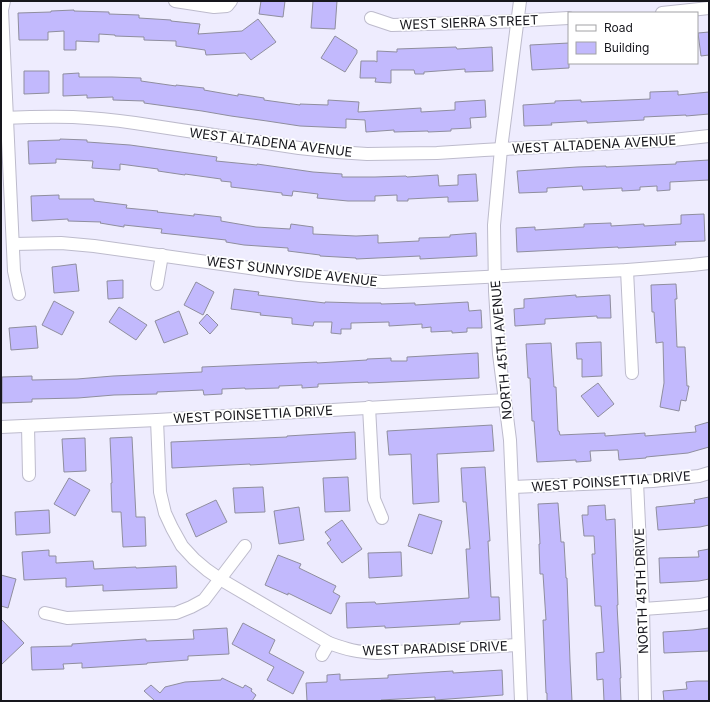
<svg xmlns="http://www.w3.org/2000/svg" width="710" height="702" viewBox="0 0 710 702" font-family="Inter,sans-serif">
<rect width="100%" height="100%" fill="#eeecfe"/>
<g fill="#c2b9fd" stroke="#8f8e9e">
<path d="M261 1H285L283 17 259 14Z"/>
<path d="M313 1H337L335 29 311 28Z"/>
<path d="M74 10V11L109 12V14L139 15V18L171 20V21L200 24 198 34 242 31 258 19 276 42 251 60 245 53 206 55 205 50 176 46V41L144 40V37L115 36V35L99 34V42L76 41V50H64V31L48 32V40H19L18 13 51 12V11Z"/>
<path d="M709 32V55L701 56 698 33Z"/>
<path d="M335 36 357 50V53L345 72 321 58Z"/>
<path d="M569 43V68L532 70 530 45Z"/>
<path d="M456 47 457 49 492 47 493 71 465 72V69L424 72V74H415L414 70H391V83L375 82 376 78H360L361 61H375L377 62V51L397 52V49Z"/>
<path d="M24 71H49V93L24 94Z"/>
<path d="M79 73V77H112L141 78V81L176 86V85L204 88V90L238 96V94L264 98V100L300 105V104L328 105V100L359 102 358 112 421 108V112L455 110V102L485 100 486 117 470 118 471 128 451 129V131L428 132V131L394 132V130L366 132 365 120 346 119V128L300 126 267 121 231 116 202 111 144 103V101L113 100V97L87 98V95L63 96V74Z"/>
<path d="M678 91V95L709 92V114L686 116V115L644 117V120L587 123V121L551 123 552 125 524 126 523 105 555 103V101L581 100V102L650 99V92Z"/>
<path d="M60 139 87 140V142L130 145 217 157 216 161 257 165V164L313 172 342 174V177H375L406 176 407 177 438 175 439 186 458 185V175L476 174 478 201 448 202V197L408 199V201H397V195L375 196V201H348L317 198 318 194 293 191 292 196 282 195V193L231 187V182L221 181V179L185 174V175L158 171V169L120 164V170L92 168 93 161 56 159V163L29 164 28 141 60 140Z"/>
<path d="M709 160V180L670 182V190L657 191V186L640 187V190L622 191V188L583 190 582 186 547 188V192L519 193 517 171 577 167 606 166V167L676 164V162Z"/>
<path d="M59 195V199H94V201L127 205 126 208 158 211 157 212 194 216V214L221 217V221L256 227 290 229 291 224 313 227V234L356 236 378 235V243L419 241V238L450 237V235L476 233 477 256 420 259V256L356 259V258L320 256V255L288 251V248L244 245 226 242V240L161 233 162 229 124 225V227L100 223 101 222 68 221V219L32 221 31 196Z"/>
<path d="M704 214 705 241 675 242 676 245 618 248V247L517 252 516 228 535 227V230L584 227V224L611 223V226L644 224V226L681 224V215Z"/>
<path d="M76 264 79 291 54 293 52 267Z"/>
<path d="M123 280V298L108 299 107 281Z"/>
<path d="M196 282 214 292 203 315 184 305Z"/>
<path d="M676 284 677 299H675L677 347H685L687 386H689L686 401 681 400 679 411 660 407 664 383 663 342 656 343 654 312H652L651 285Z"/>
<path d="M234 289 259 292 258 295 325 303V302L360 303H381V304L415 303V305L468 302 469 311 481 310 482 328H467V332L452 333V331L431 332V327L422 328V324L389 326V322L351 323V329H341V334L331 333 332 322H314L313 326 292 324V318L260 315 261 313 231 309Z"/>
<path d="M576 295V297L610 295 611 318H597V316L545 319V324L515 326 514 309 524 308V299Z"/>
<path d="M54 301 74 312 62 335 42 325Z"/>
<path d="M119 307 147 325 136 340 109 322Z"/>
<path d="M179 311 188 334 164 343 155 321Z"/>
<path d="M207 314 218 325 210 334 199 323Z"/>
<path d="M36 326 38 348 11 350 9 328Z"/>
<path d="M601 342 602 376 582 377V359H577L576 343Z"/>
<path d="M551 343 554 387H556L558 431H559L560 435 605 433V436L645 433V436L696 432 695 426 709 422V447L688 453 646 457V458L619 460 618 450 590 451 591 461 576 462V460L537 462 534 421H532L530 378H528L526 344Z"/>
<path d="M478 353 479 378 368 383V382L318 384V387L302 388V385L279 386V388L245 389V388L222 389V394L204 395 203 390 157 392V394L114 395 78 398 32 399V402L2 403V377L32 376V380L77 379 113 376 202 372V367L317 362V363L367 360V359L391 358V361H407V357Z"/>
<path d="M598 383 614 404 598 417 581 396Z"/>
<path d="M492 425 494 451 437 454 439 502 413 504 411 454 389 455 387 431Z"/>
<path d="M355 432 356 459 250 465V464L172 468 171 442 287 437V436Z"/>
<path d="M132 437 136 517H145L146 546 123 547 121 512H112L111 483H112L110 438Z"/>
<path d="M85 438 86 471 64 472 62 439Z"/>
<path d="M485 467 490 541H488L491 597H499L500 620 460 622V624L385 628V626L347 628 346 603 375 602 376 604 469 598 466 549H470L466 502H463L461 468Z"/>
<path d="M348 477 350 511 325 512 323 478Z"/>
<path d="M69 478 90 490 75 516 54 504Z"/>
<path d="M263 487 265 512 235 513 233 488Z"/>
<path d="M709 497V525L700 527 658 530 656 507 695 503 694 500Z"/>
<path d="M216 500 227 522 196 537 186 514Z"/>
<path d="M558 503 561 542H564L566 578H567L570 661 572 701H547V693H546L543 620H546L543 574H540L539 544H540L538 504Z"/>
<path d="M605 505 606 520 615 519 618 605H617L621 678H620L621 701H604L603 679 597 680 596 653 604 652 601 606H595L592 554H595L594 536H584L582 515H588V506Z"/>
<path d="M299 507 304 540 279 544 274 511Z"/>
<path d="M49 510 50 533 16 535 15 512Z"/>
<path d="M419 514 442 521 432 554 408 546Z"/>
<path d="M342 520 362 549 342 563 327 543 331 540 325 532Z"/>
<path d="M709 549V579L699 581 660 583 659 558 699 557 698 551Z"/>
<path d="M49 550V556H56V563L93 561 94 569 136 567V568L176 566 177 588 103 591V585L66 587V578L24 580 22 552Z"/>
<path d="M401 552 402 576 369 578 368 553Z"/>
<path d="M278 555 301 564 299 568 336 586 333 592 340 596 331 614 288 593V595L265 585Z"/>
<path d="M1 575 16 579 8 608 1 606Z"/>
<path d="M1 619 24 643 1 665Z"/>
<path d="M243 623 275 640 269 653 304 672 293 694 267 680 274 667 232 644Z"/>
<path d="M227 628 229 654 188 656V660L147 663V664L82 668V663L63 664 64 669 32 670 31 647 72 646V644L146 639V641L194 639 193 630Z"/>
<path d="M709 628V651L664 653 663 632 693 630Z"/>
<path d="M502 670 503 695 435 700V697L381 700V701H307L306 683 327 682V675L340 674V680L388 678V675L453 671V673Z"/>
<path d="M222 678 243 688 245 685 252 689 251 691 256 695 252 701H153L154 700 144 691 151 685 160 693 165 687 185 682 221 680Z"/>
<path d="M697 681H709V701H664L663 691 687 689 686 682Z"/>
</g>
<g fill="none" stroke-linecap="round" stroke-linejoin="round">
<defs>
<g id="street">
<path d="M4 1 2 10 14 271 19 294"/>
<path d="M175 1 214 7 227 6 231 1"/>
<path d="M520 1 501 149 494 225 495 291 499 354 510 440 521 701"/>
<path d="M662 13 709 8"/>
<path d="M371 18 392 25 495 22 569 18"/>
<path d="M1 118C25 117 49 116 73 117 94 118 114 120 135 123L299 148 337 152 367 154 437 153 484 150 673 140 709 136"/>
<path d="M13 244 61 243 94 246 299 275 383 282 627 270 692 265 709 263"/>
<path d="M627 270 632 373"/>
<path d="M157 284 162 255"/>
<path d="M369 407 374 499 382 518"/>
<path d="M157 420 160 492 165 513 172 528 182 546 194 559 207 570 220 579 329 643C348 650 357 652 377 653L518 645"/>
<path d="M28 426 29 475"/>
<path d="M1 427 157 420 505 400"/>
<path d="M637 482 643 609 645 701"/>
<path d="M513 487 653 481 699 476 709 473"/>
<path d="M643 609 700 605 709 603"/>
<path d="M45 613 67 618 176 613 191 607 204 600 245 546"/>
<path d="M322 655 329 643"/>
</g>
</defs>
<use href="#street" stroke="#bdbbcc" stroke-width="14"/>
<use href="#street" stroke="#fff" stroke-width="12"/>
</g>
<g text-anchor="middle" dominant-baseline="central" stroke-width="3.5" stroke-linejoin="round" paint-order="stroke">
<g font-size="13" fill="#17171d" stroke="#fff">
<text transform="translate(469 22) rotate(-2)">WEST SIERRA STREET</text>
<text transform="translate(271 142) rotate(7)">WEST ALTADENA AVENUE</text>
<text transform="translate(594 144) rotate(-3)">WEST ALTADENA AVENUE</text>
<text transform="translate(292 271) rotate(7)">WEST SUNNYSIDE AVENUE</text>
<text transform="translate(501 350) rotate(-95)">NORTH 45TH AVENUE</text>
<text transform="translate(253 414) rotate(-3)">WEST POINSETTIA DRIVE</text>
<text transform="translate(611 481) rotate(-4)">WEST POINSETTIA DRIVE</text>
<text transform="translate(641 591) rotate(-92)">NORTH 45TH DRIVE</text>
<text transform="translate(435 648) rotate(-2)">WEST PARADISE DRIVE</text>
</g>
</g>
<rect width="710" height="702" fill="none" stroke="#17171d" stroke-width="4"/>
<rect x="568" y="12" width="130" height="52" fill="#ffffff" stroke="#a2a2a5"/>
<rect x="576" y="25" width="20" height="6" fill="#ffffff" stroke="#a2a2a5"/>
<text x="604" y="32" font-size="12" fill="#17171d">Road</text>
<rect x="576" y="42" width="20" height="12" fill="#c2b9fd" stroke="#a2a2a5"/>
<text x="604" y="52" font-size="12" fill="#17171d">Building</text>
</svg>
